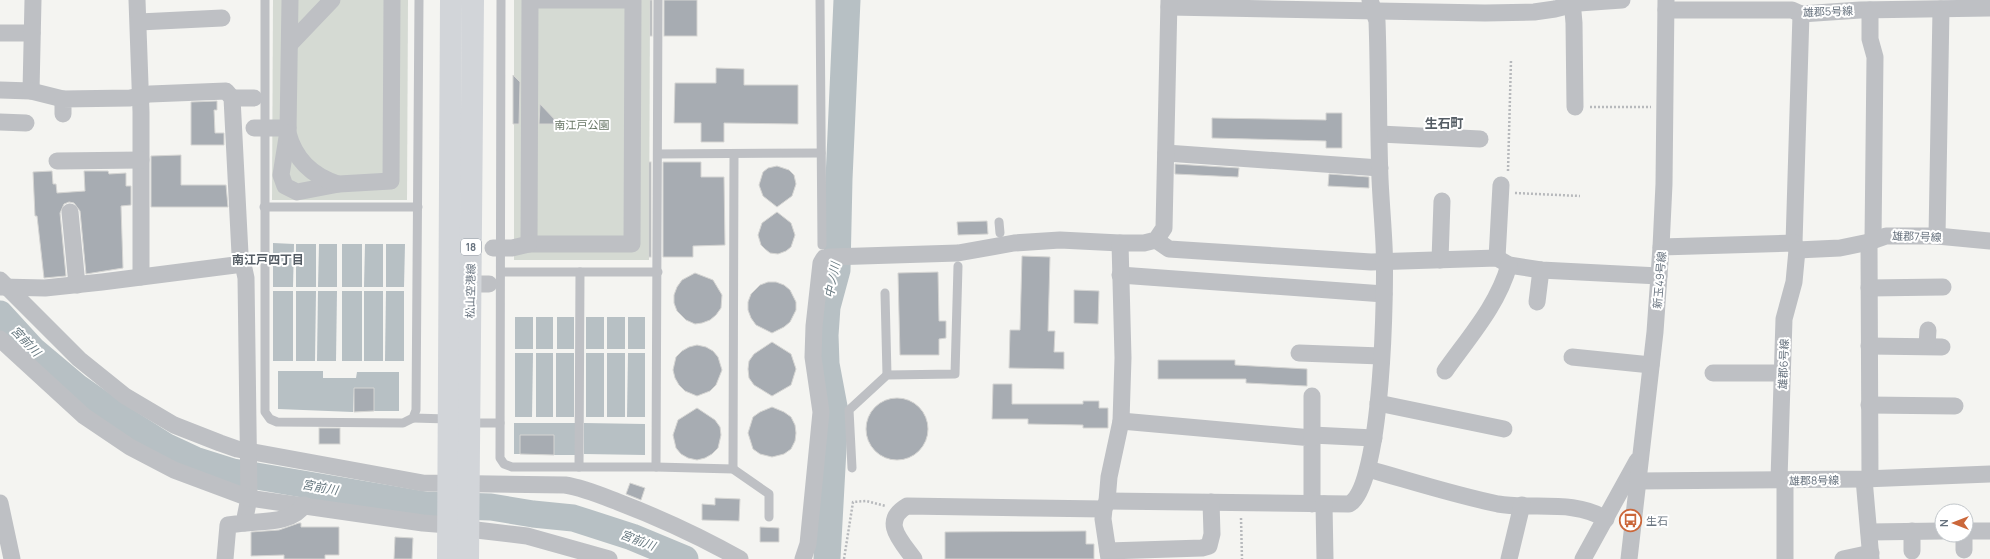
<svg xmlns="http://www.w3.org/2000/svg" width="1990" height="559" viewBox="0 0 1990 559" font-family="Manrope,'Noto Sans JP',sans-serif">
<rect width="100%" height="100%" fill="#f4f4f1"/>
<g fill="#d5dad3">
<path d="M273 0H408L407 200H272Z"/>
<path d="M514 0H650L649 260H514Z"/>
</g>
<g fill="#b7c0c4">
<path d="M273 243 294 244 293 287H273Z"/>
<rect x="296" y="244" width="20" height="43"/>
<path d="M319 244H337V287H318Z"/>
<rect x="342" y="244" width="20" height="43"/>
<path d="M365 244H383V287H364Z"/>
<path d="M386 244H405L404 287H386Z"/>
<rect x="273" y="291" width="20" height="70"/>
<path d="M296 291H316L315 361H296Z"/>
<path d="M318 291H337L336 361H317Z"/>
<rect x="342" y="291" width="20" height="70"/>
<rect x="364" y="291" width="19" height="70"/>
<path d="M386 291H404V361H385Z"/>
<rect x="515" y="317" width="18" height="32"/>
<rect x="536" y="317" width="17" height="32"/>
<rect x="557" y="317" width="17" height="32"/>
<rect x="586" y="317" width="18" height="32"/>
<rect x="607" y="317" width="18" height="32"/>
<rect x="628" y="317" width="17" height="32"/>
<path d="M515 353H533L532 417H515Z"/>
<rect x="536" y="353" width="17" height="64"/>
<rect x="556" y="353" width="18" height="64"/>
<rect x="586" y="353" width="18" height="64"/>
<rect x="607" y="353" width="18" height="64"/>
<path d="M628 353H645V417H627Z"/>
<path d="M278 371H323V378H356L357 372H399V411H374V388H354L353 412 278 409Z"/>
<path d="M514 423H575V455H554L553 435H520V454H514Z"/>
<path d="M584 423 645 424V455L584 454Z"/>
</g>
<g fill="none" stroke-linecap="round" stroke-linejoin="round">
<g stroke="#b7c0c4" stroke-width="27">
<path d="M0 314 33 350 77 387 124 420 165 446 195 460 233 472 425 505 491 507 533 514 573 518 632 537 685 559"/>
<path d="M827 559 835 412 826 364 825 335 827 307 837 270 839 179 847 0"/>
</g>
</g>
<g fill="#a7acb2" stroke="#d5d5d3">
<rect x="650" y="0" width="2" height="36"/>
<rect x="664" y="0" width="33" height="36"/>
<path d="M716 68 744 69V85H798V124L724 123V142H701V123H674L675 83H716Z"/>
<path d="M513 75 520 82 519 124H513Z"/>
<path d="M217 101V110H214L215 133H224V145H191V102Z"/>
<path d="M540 104 559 124H539Z"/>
<path d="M1326 113H1342V148H1326V141L1212 138V118L1326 120Z"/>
<path d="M181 155V185H226L228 207H151V156Z"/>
<rect x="649" y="162" width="2" height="95"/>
<path d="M663 162H701V177H724L725 245 693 246V257H663Z"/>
<path d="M1175 164 1239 168 1238 177 1175 174Z"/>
<path d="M777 166 789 170 794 175 796 184 792 196 777 207 763 196 759 185 763 172 768 168Z"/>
<path d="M52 171 53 184H56L57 193 85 191 84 171H108L109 174 126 173V186H131V205L121 206 123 268 86 274 80 211 74 203 69 202 64 204 60 213 66 276 44 278 37 216H35L33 172Z"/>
<path d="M1329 174 1369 177V188L1328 186Z"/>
<path d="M777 212 791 223 795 235 791 247 786 251 778 254 770 253 765 249 761 245 758 235 762 223Z"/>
<path d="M987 221 988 234 958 235 957 222Z"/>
<path d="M1022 256 1050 257 1048 331H1055L1054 352H1064V369L1009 368 1010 330H1020Z"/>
<path d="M938 272 939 321H946V338L939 339V355H900L898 273Z"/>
<path d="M695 273 713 280 722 295 721 308 716 315 710 320 702 323 695 324 686 320 677 311 674 303V295L677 287 682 280Z"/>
<path d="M768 282H776L784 285 790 290 796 302V310L790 322 784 327 772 333 756 325 751 318 748 310V302L751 294 760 285Z"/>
<path d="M1074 290 1099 291 1098 324 1074 323Z"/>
<path d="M772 342 791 354 796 369 791 385 772 396 754 385 749 378 748 369 749 361 754 354Z"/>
<path d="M697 345 706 347 713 351 718 357 722 370 716 385 710 391 697 396 685 391 679 385 675 378 673 370 676 357 682 351 689 347Z"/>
<path d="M1158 360H1235V365L1307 369V386L1246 383V379H1158Z"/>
<path d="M993 384H1012V404H1083V401H1099V408H1108V428H1083V425L1028 424V419H992Z"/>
<path d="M354 388H374V411L354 412Z"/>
<circle cx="897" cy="429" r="31"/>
<path d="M772 407 784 412 791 417 795 425 796 433 795 441 791 449 784 454 772 457 760 454 753 449 748 433 753 417 760 412Z"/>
<path d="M697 408 715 420 720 427 721 435 718 448 712 454 705 458 697 460 688 458 681 454 676 448 673 435 678 420Z"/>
<rect x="319" y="428" width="21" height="16"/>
<path d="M520 435H554V455L520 454Z"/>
<path d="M630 483 645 488 641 500 626 494Z"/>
<path d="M715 498 740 499 739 521 702 520V504L715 505Z"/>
<path d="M299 523H301V527H339V555H325V559H284V555L251 556V532L279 530Z"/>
<path d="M760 527 779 528V542H760Z"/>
<path d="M1086 531V544H1094V559H945V532Z"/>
<path d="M395 537 413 538 412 559H394Z"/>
</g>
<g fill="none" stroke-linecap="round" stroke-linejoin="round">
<g stroke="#b7b9bc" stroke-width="2.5" stroke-dasharray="2 2" stroke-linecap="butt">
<path d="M1590 107H1651"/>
<path d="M1508 171 1511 60"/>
<path d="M1515 193 1580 196"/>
<path d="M1241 518 1242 559"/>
<path d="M844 559 853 502 866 501 886 506"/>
</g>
<g stroke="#bec0c4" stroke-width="9">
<path d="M265 0V412L270 419 277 422 403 423 413 418 416 410 419 0"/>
<path d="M501 0 500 458 504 464 512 467H656L658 0"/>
<path d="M820 0 822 245"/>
<path d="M658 154 821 153"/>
<path d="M264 207H418"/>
<path d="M999 222 1000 233"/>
<path d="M501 272H658"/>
<path d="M885 293 887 375"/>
<path d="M413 418 448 419"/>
<path d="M470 423H500"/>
<path d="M579 467 580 272"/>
<path d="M656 467 733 469 769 494V517"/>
<path d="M852 468 849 410 887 375 955 374 958 266"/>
<path d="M733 469 734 154"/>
</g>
<g stroke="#bec0c4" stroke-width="17">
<path d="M137 0 141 112V277"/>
<path d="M290 0 288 131 281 175 285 186 297 192 339 184 391 181 392 0"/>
<path d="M530 0H633L632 244H529Z"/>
<path d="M1572 0 1574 23 1575 107"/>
<path d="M1169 7 1485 13 1534 12 1555 9 1579 3 1622 0"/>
<path d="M1666 10H1792L1801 14 1860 10 1990 8"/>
<path d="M1870 10V39L1875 57 1873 240"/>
<path d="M139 22 222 18"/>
<path d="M0 33H32"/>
<path d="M290 44 332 0"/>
<path d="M0 90 31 91 33 0"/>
<path d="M31 91 63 99"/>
<path d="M232 98H254"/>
<path d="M63 114V99L130 98 150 94 226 91 232 98 240 254 243 264"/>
<path d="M0 122 26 123"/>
<path d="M254 128H288"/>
<path d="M288 133C295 160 312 176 338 184"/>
<path d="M1380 134 1480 139"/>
<path d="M1166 153 1380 168"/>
<path d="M57 161 141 160"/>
<path d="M70 212 77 285"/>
<path d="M1937 236 1941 9"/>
<path d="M1156 240 1169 249 1371 262 1497 258 1509 265 1541 270 1659 276"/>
<path d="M1869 242 1870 479"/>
<path d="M1794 243 1801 14"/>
<path d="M1661 247 1794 243 1797 250 1794 282 1784 319 1779 479"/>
<path d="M493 248H512L529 244"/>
<path d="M1797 250 1840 248 1869 242 1886 236H1937L1990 241"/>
<path d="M1497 258 1501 185"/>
<path d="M1440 260 1442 201"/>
<path d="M1120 275 1384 294"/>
<path d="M0 280 79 359 125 396 174 425 220 443 237 449 423 483 565 485C584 488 600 495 618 502 660 518 701 537 740 559"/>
<path d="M470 284H489H487"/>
<path d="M1 287 45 288 102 282 243 264 246 278 249 498 244 523 228 525 225 559"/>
<path d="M1869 288 1943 287"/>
<path d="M1537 302 1541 270"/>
<path d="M0 339 84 416 130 447 174 470 249 498 423 523 448 525"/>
<path d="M1869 346 1942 347"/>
<path d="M1927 346 1928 330"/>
<path d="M1299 353 1381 356"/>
<path d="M1572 357 1651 365"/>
<path d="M1445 371C1469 337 1498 305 1509 265"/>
<path d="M1713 373H1782"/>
<path d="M1378 403 1504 429"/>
<path d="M1869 405 1955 406"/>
<path d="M1121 421 1312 438V504"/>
<path d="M1312 435 1374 438"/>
<path d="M1312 438V396"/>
<path d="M1368 469C1411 481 1454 495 1498 504 1534 510 1573 499 1606 519"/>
<path d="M1864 479 1871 559"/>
<path d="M1785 480V559"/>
<path d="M1638 481 1864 479 1990 474"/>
<path d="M1107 501 1349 504C1383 488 1386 285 1384 245 1383 223 1381 201 1380 179 1378 126 1379 74 1377 21L1370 0"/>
<path d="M0 503 12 559"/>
<path d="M1324 504 1325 559"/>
<path d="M244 523C263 521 293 523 304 505"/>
<path d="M468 529 527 536 609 559"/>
<path d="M1912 531V551"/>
<path d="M1966 531H1990"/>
<path d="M1869 532 1942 531"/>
<path d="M1964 535V550"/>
<path d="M1108 551 1202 548 1209 546 1212 534 1211 502"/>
<path d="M803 559 808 544 821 412 813 357 814 326 821 263 824 258 830 257 958 253 1014 243 1060 240 1120 243H1144L1156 240 1164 228 1169 0"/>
<path d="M914 559C902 542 880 522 907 506L1104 509"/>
<path d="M1109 559 1103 519 1104 509 1107 501 1109 477 1121 421 1123 358 1120 243"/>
<path d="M1509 559 1522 505"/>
<path d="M1583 559 1637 461"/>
<path d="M1629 559 1655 332 1661 247 1664 184 1666 0"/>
<path d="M1843 559 1871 553"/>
</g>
<g stroke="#d2d5d9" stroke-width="22">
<path d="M448 559 451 0"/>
<path d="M468 559 473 0"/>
</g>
</g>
<defs>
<symbol id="bus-ring" viewBox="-11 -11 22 22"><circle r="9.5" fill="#fff" stroke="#cb673a" stroke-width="1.5"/><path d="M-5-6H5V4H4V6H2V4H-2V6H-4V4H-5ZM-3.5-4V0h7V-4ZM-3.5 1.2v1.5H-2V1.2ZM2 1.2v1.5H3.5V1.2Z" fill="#cb673a"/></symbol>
</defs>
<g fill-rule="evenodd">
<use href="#bus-ring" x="1618" y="508" width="25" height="25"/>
</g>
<g text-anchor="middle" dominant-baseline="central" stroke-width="4" stroke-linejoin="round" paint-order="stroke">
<rect fill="#fff" stroke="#959ca5" stroke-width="1" x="461" y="239" width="20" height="16" rx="3"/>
<g font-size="10" font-weight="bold" fill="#67727e">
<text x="471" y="247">18</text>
</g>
<g font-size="11" fill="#67727e" stroke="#fff">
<text transform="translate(1828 11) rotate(-2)">雄郡5号線</text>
<text transform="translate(1917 236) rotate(2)">雄郡7号線</text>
<text transform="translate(1659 280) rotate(-85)">新玉49号線</text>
<text transform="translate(470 291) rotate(-89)">松山空港線</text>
<text transform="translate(1783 364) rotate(-88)">雄郡6号線</text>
<text transform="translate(1814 480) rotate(-1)">雄郡8号線</text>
</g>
<g font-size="11" fill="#677665" stroke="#fff">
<text x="582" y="124">南江戸公園</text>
</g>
<g font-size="11" fill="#67727e" stroke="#fff" text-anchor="start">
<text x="1646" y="520">生石</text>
</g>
<g font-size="12" font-weight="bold" fill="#545c64" stroke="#fff">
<text x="268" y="259">南江戸四丁目</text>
</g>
<g font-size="12" font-style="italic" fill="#687981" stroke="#fff">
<text transform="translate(832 280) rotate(-79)">中ノ川</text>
<text transform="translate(26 341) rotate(46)">宮前川</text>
<text transform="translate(320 487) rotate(10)">宮前川</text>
<text transform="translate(638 540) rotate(21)">宮前川</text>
</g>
<g font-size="13" font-weight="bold" fill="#545c64" stroke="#fff">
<text x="1444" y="123">生石町</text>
</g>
</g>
<g transform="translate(1954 523) rotate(270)"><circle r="19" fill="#ffffff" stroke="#c2c7cb"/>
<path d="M0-3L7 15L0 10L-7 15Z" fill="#cb673a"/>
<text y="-6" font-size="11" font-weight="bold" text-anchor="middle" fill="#67727e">N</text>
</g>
</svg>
